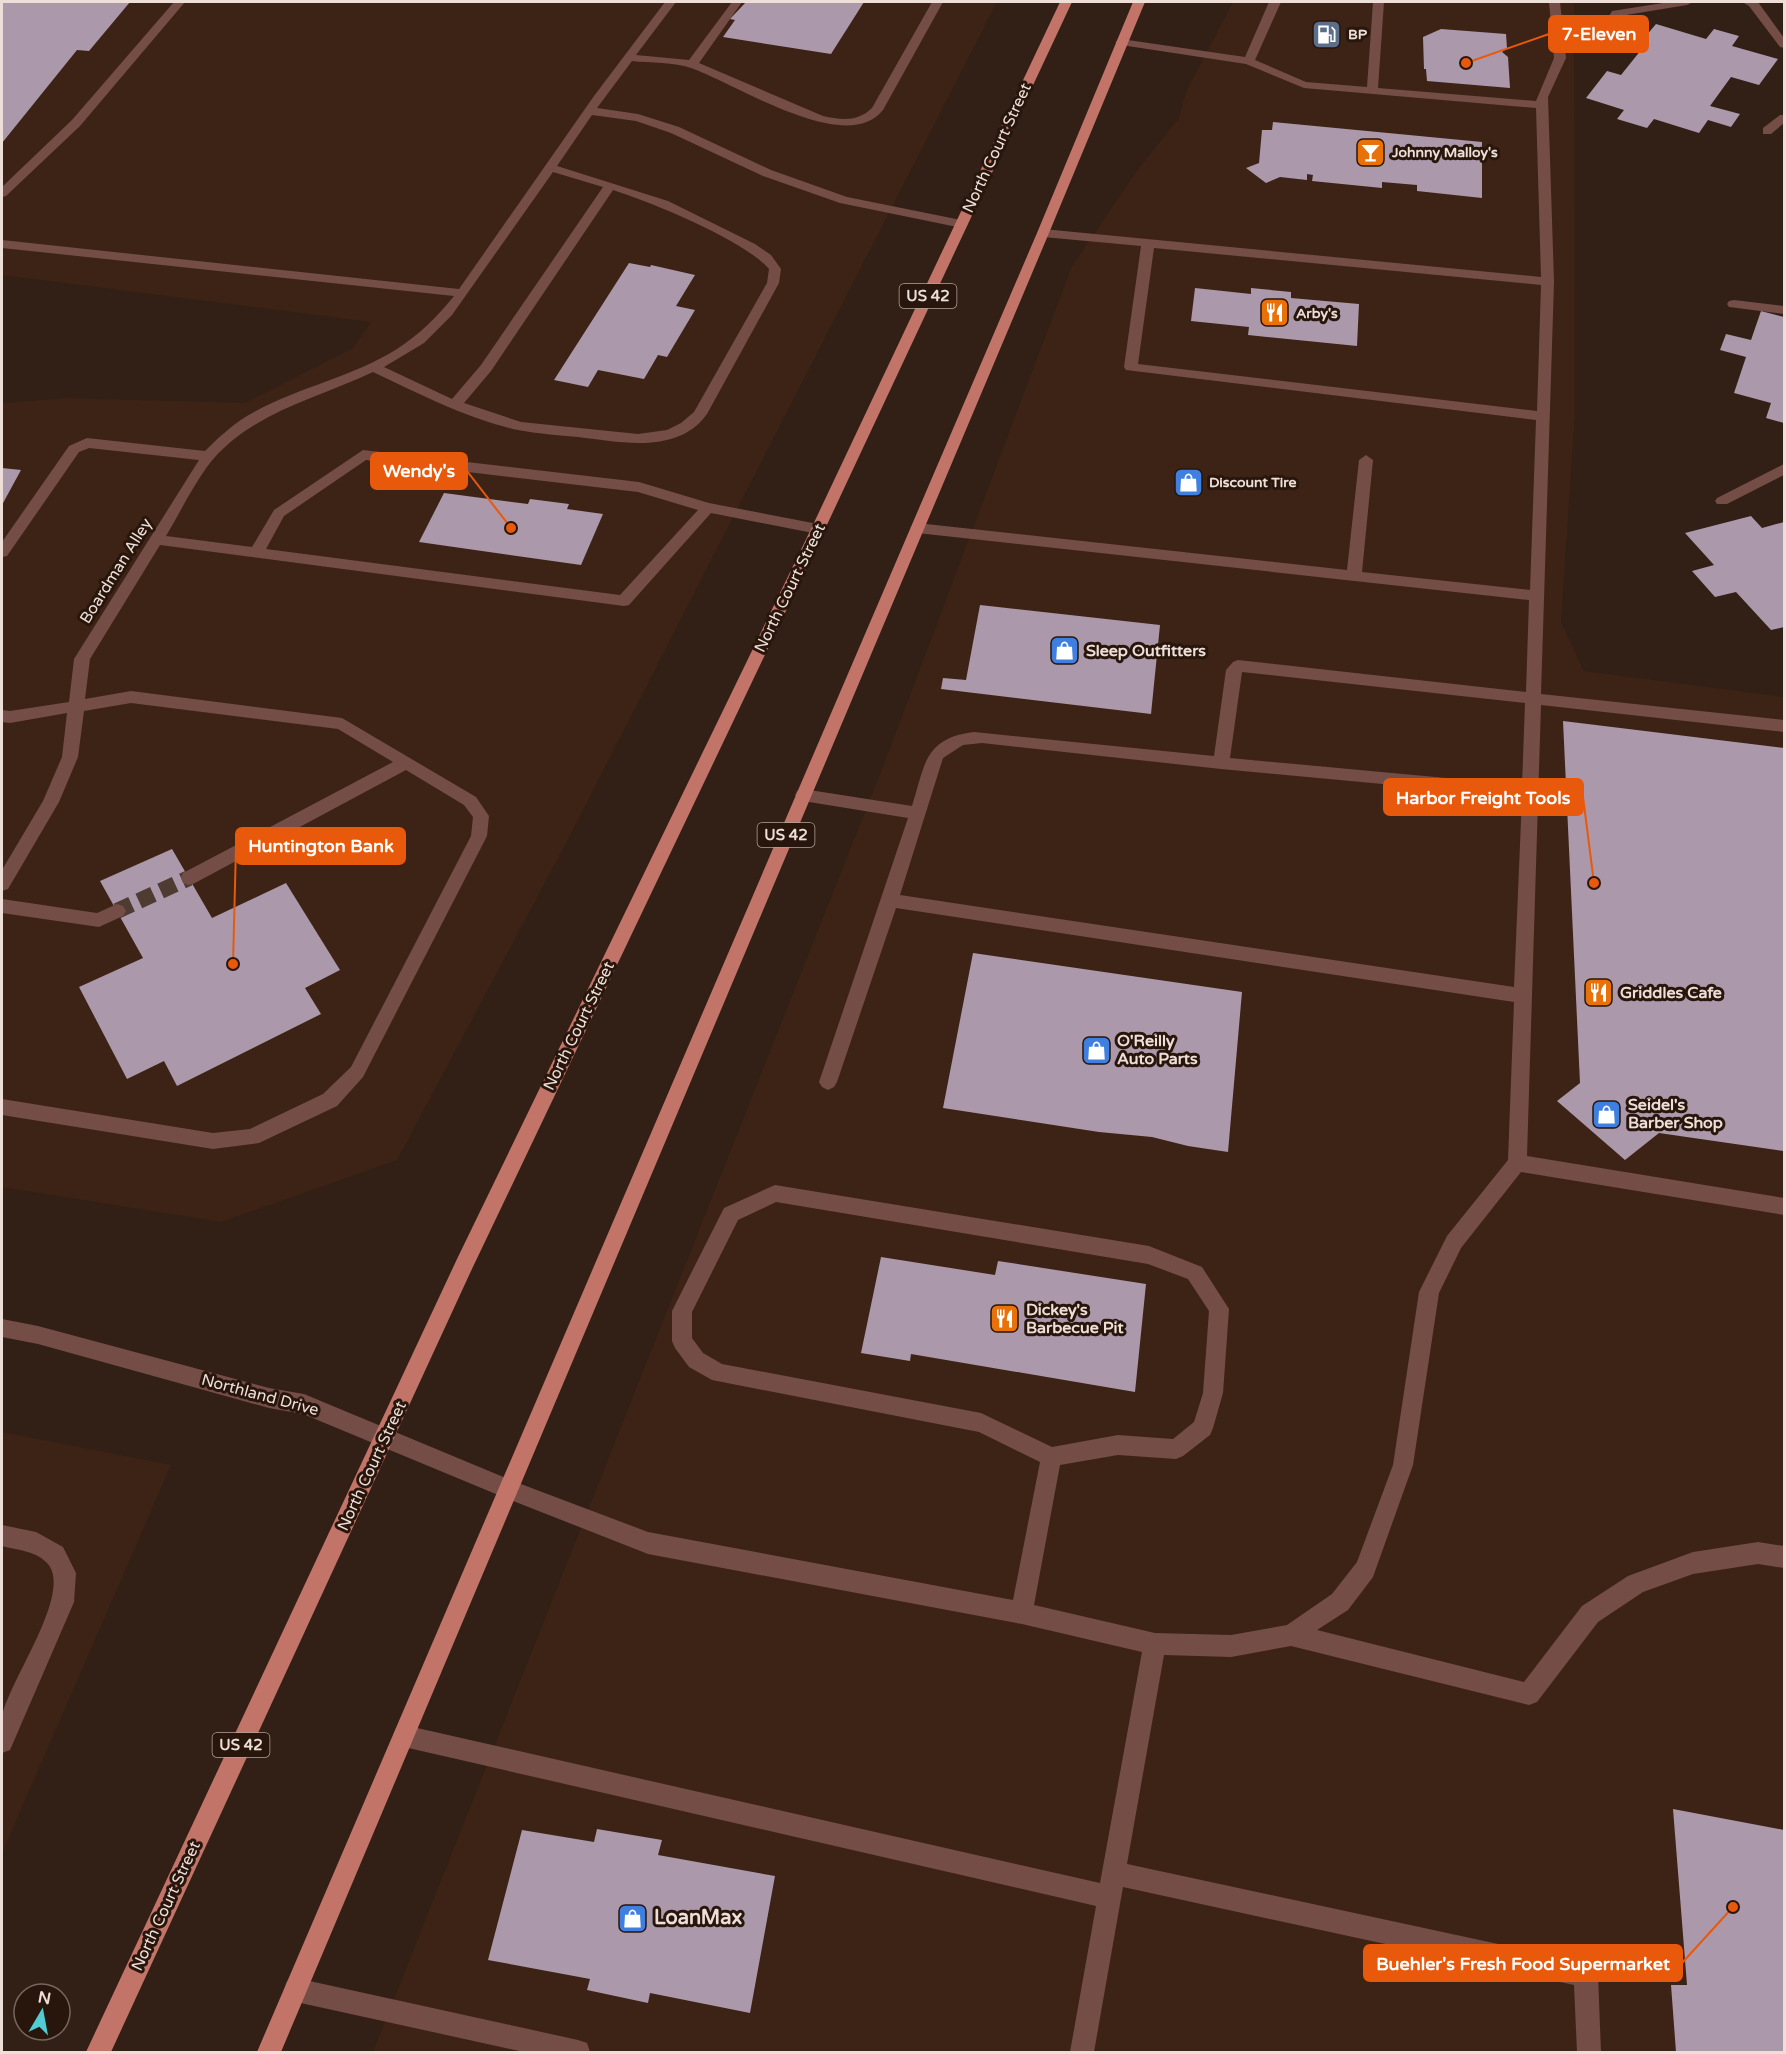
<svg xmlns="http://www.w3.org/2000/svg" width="1786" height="2054" viewBox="0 0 1786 2054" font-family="'Varela Round',sans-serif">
<rect width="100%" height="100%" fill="#321f15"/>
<g fill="#3d2316">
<path d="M2 2H997L565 845 397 1160 221 1222 2 1187V403L67 398 245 403 353 348 371 322 2 275Z"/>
<path d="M1233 2H1574L1575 412 1561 622 1584 671 1784 697V2052H373L884 764 1072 266 1139 168 1179 118 1186 92Z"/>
<path d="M2 1432 171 1465 2 1853Z"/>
</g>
<g fill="#ac98ab">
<path d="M2 2H130L89 51 77 50 2 143Z"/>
<path d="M746 2H864L831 54 723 37 735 20 730 19Z"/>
<path d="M1656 24 1706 39 1714 29 1739 36 1732 46 1778 59 1759 85 1731 77 1710 106 1740 114 1731 127 1708 120 1699 133 1654 119 1647 128 1617 119 1624 110 1586 98 1607 71 1621 75 1641 50 1615 42 1624 31 1645 37Z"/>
<path d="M1441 29 1506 34 1507 48 1502 52 1508 57 1510 88 1427 81 1426 69H1424L1423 37Z"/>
<path d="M1273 122 1482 142V198L1417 191V185L1382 182V188L1312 181 1313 175 1307 174V180L1280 177 1266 183 1246 168 1259 163 1262 130H1272Z"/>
<path d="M629 263 650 267 651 265 695 275 676 306 695 310 667 357 658 355 644 379 598 370 588 387 554 380Z"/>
<path d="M1195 288 1251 294V288L1291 292V298L1359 304 1357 346 1248 335 1249 327 1191 321Z"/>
<path d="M1761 311 1784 317V423L1766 418 1771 403 1734 393 1746 357 1720 350 1726 334 1751 340Z"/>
<path d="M2 468 21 470 2 505Z"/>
<path d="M444 493 528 504 530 499 569 504 567 509 603 514 581 565 419 542Z"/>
<path d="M1751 516 1762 528 1784 522V627L1771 630 1736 592 1715 597 1692 571 1714 565 1685 533Z"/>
<path d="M980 605 1160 625 1151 714 941 689 943 678 966 680Z"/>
<path d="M1563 721 1784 748V1151L1659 1133 1625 1160 1557 1101 1580 1083Z"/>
<path d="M172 849 212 918 286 883 340 970 305 988 321 1014 177 1086 164 1061 127 1079 79 987 143 958 100 881Z"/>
<path d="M973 953 1242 992 1228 1152 1188 1146 1152 1137 1099 1132 943 1108Z"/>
<path d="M881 1257 995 1275 998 1261 1146 1284 1135 1392 911 1354 910 1361 861 1353Z"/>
<path d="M1673 1809 1784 1830V2052H1676L1671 1985H1687Z"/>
<path d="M597 1829 662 1840 658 1855 775 1876 750 2013 650 1993 648 2003 587 1990 590 1979 488 1960 522 1830 594 1842Z"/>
</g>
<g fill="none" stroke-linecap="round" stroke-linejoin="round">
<path stroke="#4e3c32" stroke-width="16" stroke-dasharray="16 8" stroke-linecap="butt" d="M117 911 189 878"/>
<g fill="#744d47" fill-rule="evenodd">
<path d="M174 2H185L80 126 6 196 2 197V187L72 120Z"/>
<path d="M665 2H676L636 55 689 60 732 2H742L699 63 823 116C841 120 858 122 872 108L932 2H943L883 110C846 157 735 83 691 68 674 62 651 63 632 61L597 108 638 114 679 127 771 170 847 197 966 221 968 224 966 227 962 228 840 203 763 176 671 133 636 121 592 115 557 166 668 201 755 244 771 255 781 269 779 283 707 414C678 455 620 442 578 437 558 435 538 434 518 430 467 419 420 394 373 372 318 398 257 411 215 457 197 477 180 513 166 536L252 547 274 510 363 450 639 482 709 503 818 524 825 529 818 534 711 513 629 605 624 606 160 545 90 659 85 699 131 691 342 718 476 797 489 816 487 836 363 1077 337 1106 259 1143 213 1149 2 1115V1099L213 1133 250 1129 323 1094 351 1067 471 836 473 817 464 805 406 770 195 883 189 885 183 883 181 878 183 873 393 762 338 729 131 703 84 711 78 757 59 802 8 889 2 891V870L43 801 62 757 67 713 10 723 2 722V710L10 711 69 702 74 659 199 460 89 448 79 452 7 556 2 557V542L69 446 87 438 205 451C218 438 231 426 247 416 294 388 351 378 397 349 420 334 437 317 454 296L2 248V240L459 289 594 96ZM553 172 603 187 481 365 452 399 384 367 424 343 452 315ZM613 190C651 202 744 240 769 269L767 283 694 412 681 423 667 430 638 434 521 422 464 403 491 371ZM366 460 638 492 698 510 620 595 266 549 284 516Z"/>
<path d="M1269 2H1281L1255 60 1306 82 1367 87 1373 2H1384L1378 88 1536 101 1554 58 1549 2H1560L1566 58 1548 97 1554 282 1541 694 1784 720V732L1541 705 1527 1156 1784 1198V1215L1521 1172 1461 1248 1439 1293 1413 1465 1373 1577 1348 1610 1317 1630 1524 1682 1582 1606 1628 1576 1693 1552 1758 1542 1784 1546V1568L1758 1564 1693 1574 1643 1592 1598 1622 1537 1702 1529 1705 1291 1646 1231 1657 1164 1655 1127 1864 1586 1963 1595 1966 1598 1975 1601 2052H1577L1574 1985 1123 1887 1094 2052H1070L1096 1906 404 1747 396 1744 393 1736 396 1728 404 1725 1100 1883 1142 1652 1022 1624 648 1554 503 1497 303 1414 269 1408 38 1344 2 1337V1319L38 1326 269 1388 304 1394 513 1481 648 1532 1013 1600 1040 1462 979 1432 712 1380 689 1367 675 1348 672 1341V1311L724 1208 775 1185 1149 1246 1202 1267 1229 1309 1223 1393 1213 1428 1210 1435 1183 1456 1176 1459 1118 1455 1060 1465 1034 1605 1155 1633 1231 1635 1287 1625 1332 1594 1357 1562 1393 1465 1419 1292 1447 1236 1508 1160 1514 1002 896 908 837 1082 834 1087 828 1090 822 1087 819 1082 908 818 803 801 797 799 795 795 797 791 803 789 912 806C925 765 924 738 974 732L1214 756 1226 670 1233 662 1238 660 1526 692 1529 600 917 533 910 528 917 523 1347 570 1359 460 1366 455 1373 460 1362 572 1530 590 1536 420 1126 370 1124 367 1141 246 1043 237 1037 233 1043 229 1541 277 1536 108 1304 88 1246 64 1121 45 1115 42 1121 39 1245 57ZM1154 248 1541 285 1537 411 1138 364ZM1242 672 1525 703 1522 785 1230 758ZM982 743 1221 769 1522 797 1514 987 900 895 943 758 963 745ZM776 1202 1148 1264 1188 1279 1209 1311 1203 1393 1194 1422 1173 1439 1118 1435 1052 1447 981 1413 722 1364 703 1353 692 1338V1312L738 1220Z"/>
<path d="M1669 2H1693L1687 5 1620 16 1609 35 1605 36 1599 33 1612 11Z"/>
<path d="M1742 2H1758L1784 38V48L1780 47 1749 6Z"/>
<path d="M1780 115H1784V123L1771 134H1763V128Z"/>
<path d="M1734 300 1784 306V314L1729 307 1727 304 1729 301Z"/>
<path d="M1784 464V475L1727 504H1717L1715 501 1717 498Z"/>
<path d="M2 899 97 913 117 904 123 906 126 911 123 916 99 927 2 913Z"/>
<path d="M2 1525 36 1532 63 1547 76 1573 74 1602 10 1750 2 1753C1 1743 0 1728 2 1717 8 1682 73 1594 48 1564 37 1551 17 1550 2 1546Z"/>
<path d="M296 1978 578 2040 587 2043 590 2052H524L296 2002 287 1999 284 1990 287 1981Z"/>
</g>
<g fill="#c27468" fill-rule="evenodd">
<path d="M1060 2H1072L825 529 471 1271 111 2052H86L457 1259 811 529Z"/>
<path d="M1133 2H1145L1049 233 281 2052H257L1037 233Z"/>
</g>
</g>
<defs>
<symbol id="fuel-square" viewBox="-11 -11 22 22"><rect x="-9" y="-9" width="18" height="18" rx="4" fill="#5c6f8a" stroke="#28160c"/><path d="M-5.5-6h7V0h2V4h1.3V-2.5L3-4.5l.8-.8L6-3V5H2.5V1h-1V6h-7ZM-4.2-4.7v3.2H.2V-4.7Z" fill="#fff"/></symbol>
<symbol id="bar-square" viewBox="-11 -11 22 22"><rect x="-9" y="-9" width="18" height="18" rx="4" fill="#e8710a" stroke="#28160c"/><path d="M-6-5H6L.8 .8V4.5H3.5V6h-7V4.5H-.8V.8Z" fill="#fff"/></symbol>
<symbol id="restaurant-square" viewBox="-11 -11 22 22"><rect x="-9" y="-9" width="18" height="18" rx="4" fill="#e8710a" stroke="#28160c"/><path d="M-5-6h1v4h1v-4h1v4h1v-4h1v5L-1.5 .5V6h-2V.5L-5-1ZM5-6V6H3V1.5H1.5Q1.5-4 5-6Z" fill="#fff"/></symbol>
<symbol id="shop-square" viewBox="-11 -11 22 22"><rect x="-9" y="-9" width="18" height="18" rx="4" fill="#3f7fe0" stroke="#28160c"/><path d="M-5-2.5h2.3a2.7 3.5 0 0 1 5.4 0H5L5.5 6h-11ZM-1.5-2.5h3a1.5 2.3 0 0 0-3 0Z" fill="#fff"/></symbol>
</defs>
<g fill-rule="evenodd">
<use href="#fuel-square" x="1310" y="18" width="33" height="33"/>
<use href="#bar-square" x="1354" y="136" width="33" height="33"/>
<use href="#restaurant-square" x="1258" y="296" width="33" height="33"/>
<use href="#shop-square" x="1172" y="466" width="33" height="33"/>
<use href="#shop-square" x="1048" y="634" width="33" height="33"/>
<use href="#restaurant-square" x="1582" y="976" width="33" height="33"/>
<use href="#shop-square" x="1080" y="1034" width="33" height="33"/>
<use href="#shop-square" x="1590" y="1098" width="33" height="33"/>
<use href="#restaurant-square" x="988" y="1302" width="33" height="33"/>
<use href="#shop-square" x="616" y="1902" width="33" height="33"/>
</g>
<g text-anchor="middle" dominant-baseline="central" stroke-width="6" stroke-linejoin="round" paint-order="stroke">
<g font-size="14" font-weight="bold" fill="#eddfd8" stroke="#28160c" text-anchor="start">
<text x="1348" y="34">BP</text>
<text x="1392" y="152">Johnny Malloy's</text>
<text x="1296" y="313">Arby's</text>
<text x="1209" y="482">Discount Tire</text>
</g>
<g fill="#28160c" stroke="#b2a39b" stroke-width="1.5">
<rect x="899.5" y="284" width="57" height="24" rx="4.5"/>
<rect x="757.5" y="823" width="57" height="24" rx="4.5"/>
<rect x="212.5" y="1733" width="57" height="24" rx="4.5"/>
</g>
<g font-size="15" font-weight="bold" fill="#eddfd8">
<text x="928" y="296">US 42</text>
<text x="786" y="835">US 42</text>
<text x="241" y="1745">US 42</text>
</g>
<g font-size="16" fill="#eddfd8" stroke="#28160c">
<text transform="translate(997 148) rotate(-65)">North Court Street</text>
<text transform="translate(116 571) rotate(-58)">Boardman Alley</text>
<text transform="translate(790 588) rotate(-64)">North Court Street</text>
<text transform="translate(579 1026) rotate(-64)">North Court Street</text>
<text transform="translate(260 1395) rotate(15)">Northland Drive</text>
<text transform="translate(372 1466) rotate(-65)">North Court Street</text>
<text transform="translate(166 1906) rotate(-65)">North Court Street</text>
</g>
<g font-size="16" font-weight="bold" fill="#eddfd8" stroke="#28160c" text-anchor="start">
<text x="1086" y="651">Sleep Outfitters</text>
<text x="1620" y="993">Griddles Cafe</text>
<text x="1117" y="1041">O'Reilly<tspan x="1117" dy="18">Auto Parts</tspan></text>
<text x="1628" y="1105">Seidel's<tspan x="1628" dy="18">Barber Shop</tspan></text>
<text x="1026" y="1310">Dickey's<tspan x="1026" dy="18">Barbecue Pit</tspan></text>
</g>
<g font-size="20" font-weight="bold" fill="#eddfd8" stroke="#28160c" text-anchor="start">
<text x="654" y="1918">LoanMax</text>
</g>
</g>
<path fill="none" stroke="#e8590c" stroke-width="2" d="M1466 63L1549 34M511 528L467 471M1594 883L1583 797M233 964L236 846M1733 1907L1682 1963"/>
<g fill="#e8590c" stroke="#28160c" stroke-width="2">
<circle cx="1466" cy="63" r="6"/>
<circle cx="511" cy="528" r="6"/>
<circle cx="1594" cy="883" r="6"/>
<circle cx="233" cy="964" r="6"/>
<circle cx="1733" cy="1907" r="6"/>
</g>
<g fill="#e8590c" stroke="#e8590c" stroke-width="2">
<rect x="1549" y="16" width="99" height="36" rx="6"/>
<rect x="371" y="453" width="96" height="36" rx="6"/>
<rect x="1384" y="779" width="199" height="36" rx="6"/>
<rect x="236" y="828" width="169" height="36" rx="6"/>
<rect x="1364" y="1945" width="318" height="36" rx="6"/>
</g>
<g font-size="18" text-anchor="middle" font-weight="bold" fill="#fff">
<text x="1599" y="40">7-Eleven</text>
<text x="419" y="477">Wendy's</text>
<text x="1483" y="804">Harbor Freight Tools</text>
<text x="321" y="852">Huntington Bank</text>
<text x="1523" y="1970">Buehler's Fresh Food Supermarket</text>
</g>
<rect width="1786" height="2054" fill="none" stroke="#eddfd8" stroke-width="6"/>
<g transform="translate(42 2012) rotate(10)"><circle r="28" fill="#28160c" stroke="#77665e" stroke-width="1.5"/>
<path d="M0-4.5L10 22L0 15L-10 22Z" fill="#51ccd5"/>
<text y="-9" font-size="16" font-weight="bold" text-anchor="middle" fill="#eddfd8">N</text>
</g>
</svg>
